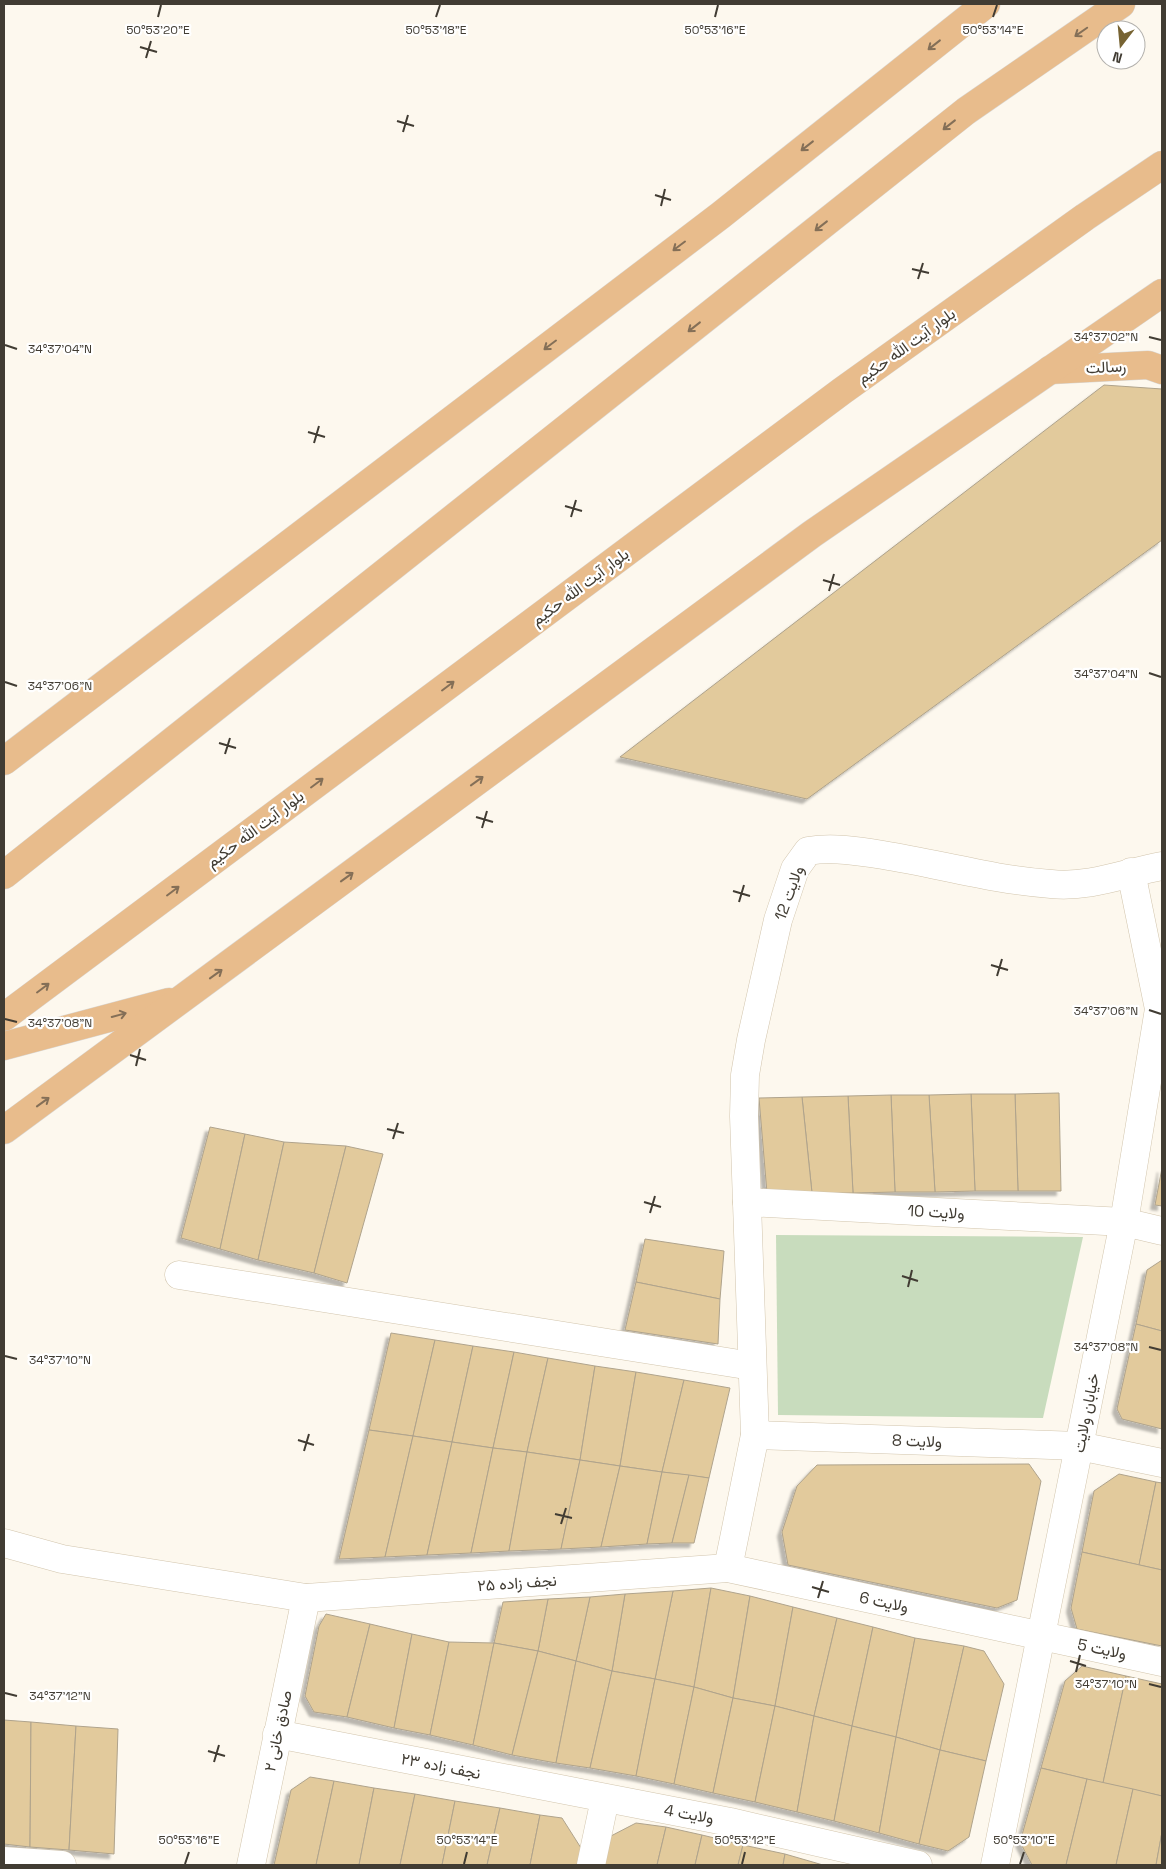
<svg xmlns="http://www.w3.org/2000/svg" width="1166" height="1869" viewBox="0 0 1166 1869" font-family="'Space Grotesk',Vazirmatn,sans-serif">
<defs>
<filter id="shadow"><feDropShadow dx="-4.5" dy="4.5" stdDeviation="1" flood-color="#0004"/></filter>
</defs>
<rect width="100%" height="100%" fill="#fdf8ee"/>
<path fill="#c8dcbd" d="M776 1235 1083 1237 1043 1418 778 1415Z"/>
<g fill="#e2ca9c" stroke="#afa38c" filter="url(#shadow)">
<path d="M1104 385 1162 389V540L807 799 620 757Z"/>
<path d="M1059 1093 1061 1191H1018L1015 1094Z"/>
<path d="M971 1094H1015L1018 1191H975Z"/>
<path d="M971 1094 975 1191 935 1192 929 1095Z"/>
<path d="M891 1095H929L935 1192H895Z"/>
<path d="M891 1095 895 1192 853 1193 848 1096Z"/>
<path d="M848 1096 853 1193H812L802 1097Z"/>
<path d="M802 1097 812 1193H767L759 1098Z"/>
<path d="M210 1127 245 1134 220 1249 181 1238Z"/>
<path d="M245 1134 284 1142 258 1260 220 1249Z"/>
<path d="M284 1142 346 1146 314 1273 258 1260Z"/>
<path d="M346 1146 383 1154 347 1283 314 1273Z"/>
<path d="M1162 1168V1206L1155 1205Z"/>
<path d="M645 1239 724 1251 720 1299 636 1282Z"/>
<path d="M1162 1260V1331L1136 1324 1147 1270Z"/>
<path d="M636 1282 720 1299 718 1344 625 1330Z"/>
<path d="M1136 1324 1162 1331V1429L1122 1419 1117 1409Z"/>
<path d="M391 1333 435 1340 413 1436 369 1430Z"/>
<path d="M435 1340 473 1346 452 1442 413 1436Z"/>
<path d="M473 1346 514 1352 493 1448 452 1442Z"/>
<path d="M514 1352 548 1358 527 1452 493 1448Z"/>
<path d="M548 1358 595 1366 580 1460 527 1452Z"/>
<path d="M595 1366 636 1372 620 1466 580 1460Z"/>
<path d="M636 1372 684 1380 662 1472 620 1466Z"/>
<path d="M684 1380 730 1388 709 1478 662 1472Z"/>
<path d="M369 1430 413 1436 385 1557 339 1559Z"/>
<path d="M413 1436 452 1442 427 1555 385 1557Z"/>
<path d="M452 1442 493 1448 471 1553 427 1555Z"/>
<path d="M493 1448 527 1452 509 1551 471 1553Z"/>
<path d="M527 1452 580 1460 561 1549 509 1551Z"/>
<path d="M580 1460 620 1466 601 1547 561 1549Z"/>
<path d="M1029 1464 1041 1481 1017 1600 997 1608 788 1565 782 1532 797 1486 817 1465Z"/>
<path d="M620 1466 662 1472 647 1544 601 1547Z"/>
<path d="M662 1472 689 1475 672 1543 647 1544Z"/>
<path d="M1119 1474 1156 1482 1139 1565 1082 1552 1094 1491Z"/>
<path d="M689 1475 709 1478 694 1543H672Z"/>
<path d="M1156 1482 1162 1483V1570L1139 1565Z"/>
<path d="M1082 1552 1162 1570V1646L1077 1629 1071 1608Z"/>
<path d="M711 1588 694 1687 655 1679 673 1591Z"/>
<path d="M711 1588 750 1596 733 1698 694 1687Z"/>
<path d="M673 1591 655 1679 612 1671 625 1594Z"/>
<path d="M625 1594 612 1671 576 1661 590 1597Z"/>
<path d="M750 1596 793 1607 775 1706 733 1698Z"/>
<path d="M590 1597 576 1661 538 1651 548 1599Z"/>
<path d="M548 1599 538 1651 494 1643 503 1602Z"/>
<path d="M793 1607 837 1618 814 1716 775 1706Z"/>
<path d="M326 1614 370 1624 347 1717 314 1712 305 1696 319 1626Z"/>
<path d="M837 1618 873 1627 852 1726 814 1716Z"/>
<path d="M370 1624 412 1634 394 1728 347 1717Z"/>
<path d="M873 1627 915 1638 896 1737 852 1726Z"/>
<path d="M412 1634 449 1642 430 1735 394 1728Z"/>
<path d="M915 1638 964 1646 940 1750 896 1737Z"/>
<path d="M449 1642 494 1643 473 1745 430 1735Z"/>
<path d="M494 1643 538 1651 512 1755 473 1745Z"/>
<path d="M964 1646 984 1651 1004 1684 986 1761 940 1750Z"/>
<path d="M538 1651 576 1661 556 1763 512 1755Z"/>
<path d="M576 1661 612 1671 590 1768 556 1763Z"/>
<path d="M1082 1666 1126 1676 1103 1783 1041 1768 1065 1681Z"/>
<path d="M612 1671 655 1679 636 1776 590 1768Z"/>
<path d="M1126 1676 1162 1684V1796L1103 1783Z"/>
<path d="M655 1679 694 1687 674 1784 636 1776Z"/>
<path d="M694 1687 733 1698 713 1793 674 1784Z"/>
<path d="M733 1698 775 1706 755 1802 713 1793Z"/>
<path d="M775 1706 814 1716 797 1812 755 1802Z"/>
<path d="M814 1716 852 1726 834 1821 797 1812Z"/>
<path d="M4 1720 31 1722 30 1847 4 1844Z"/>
<path d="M31 1722 76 1726 69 1850 30 1847Z"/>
<path d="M76 1726 118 1729 114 1854 69 1850Z"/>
<path d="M852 1726 896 1737 879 1833 834 1821Z"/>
<path d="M896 1737 940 1750 919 1844 879 1833Z"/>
<path d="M940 1750 986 1761 969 1837 948 1851 919 1844Z"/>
<path d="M1041 1768 1087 1779 1066 1865H1032L1020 1842Z"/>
<path d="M310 1777 334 1781 316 1865H274L291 1790Z"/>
<path d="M1087 1779 1133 1789 1116 1865H1066Z"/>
<path d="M334 1781 374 1788 359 1865H316Z"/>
<path d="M374 1788 415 1794 400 1865H359Z"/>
<path d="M1133 1789 1162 1796V1832L1156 1865H1116Z"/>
<path d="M415 1794 455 1801 442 1865H400Z"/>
<path d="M455 1801 500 1808 487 1865H442Z"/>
<path d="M500 1808 540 1815 530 1865H487Z"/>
<path d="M540 1815 562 1818 581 1848 577 1865H530Z"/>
<path d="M636 1823 666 1827 657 1865H604L609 1837Z"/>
<path d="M666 1827 702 1835 695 1865H657Z"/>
<path d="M1162 1832V1865H1156Z"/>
<path d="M702 1835 743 1845 738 1865H695Z"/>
<path d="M743 1845 785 1854 783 1865H738Z"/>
<path d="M785 1854 823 1865H783Z"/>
</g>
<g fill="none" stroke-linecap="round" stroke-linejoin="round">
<defs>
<g id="minor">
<path d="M747 1202 1124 1222 1162 1231"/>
<path d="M179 1275 752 1366"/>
<path d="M755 1435 1079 1446 1162 1463"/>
<path d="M4 1543 62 1559 306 1598 728 1568 1162 1662"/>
<path d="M728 1568 755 1435 744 1116 745 1075 751 1040 778 920 795 869 808 851C833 847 858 851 883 855 939 864 994 880 1051 884 1089 888 1125 873 1162 866"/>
<path d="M277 1734 730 1822 918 1865"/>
<path d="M4 1861 62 1865"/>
<path d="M251 1865 306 1598"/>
<path d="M591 1865 605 1799"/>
<path d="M995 1865 1124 1222 1159 1009 1131 872"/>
</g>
<g id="major">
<path d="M1050 370 1148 365 1162 370"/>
<path d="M4 761 721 215 986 4"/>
<path d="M4 875 966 111 1121 4"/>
<path d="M4 1017 842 391 1085 217 1162 165"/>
<path d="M4 1046 169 1002"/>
<path d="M4 1130 812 534 1162 293"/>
</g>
</defs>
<use href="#minor" stroke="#d2c5ad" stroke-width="29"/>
<use href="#major" stroke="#d9d8d6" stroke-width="29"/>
<use href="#minor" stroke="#fff" stroke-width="28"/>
<use href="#major" stroke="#e8bc8c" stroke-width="28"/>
</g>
<defs><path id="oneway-shaft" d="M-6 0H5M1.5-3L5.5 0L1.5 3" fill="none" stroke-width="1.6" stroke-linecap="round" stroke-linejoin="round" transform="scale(1.25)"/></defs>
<g stroke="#846f57">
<use href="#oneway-shaft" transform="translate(1081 32) rotate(145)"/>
<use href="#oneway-shaft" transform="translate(934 45) rotate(142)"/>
<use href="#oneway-shaft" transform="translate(949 125) rotate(142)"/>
<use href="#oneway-shaft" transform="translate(807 146) rotate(142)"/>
<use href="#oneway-shaft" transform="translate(821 226) rotate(142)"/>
<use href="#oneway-shaft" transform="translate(679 246) rotate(143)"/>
<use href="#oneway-shaft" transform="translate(694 327) rotate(142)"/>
<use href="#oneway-shaft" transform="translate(550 345) rotate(143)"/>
<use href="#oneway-shaft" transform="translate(448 686) rotate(-37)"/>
<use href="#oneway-shaft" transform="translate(477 781) rotate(-36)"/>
<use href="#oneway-shaft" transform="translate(317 783) rotate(-37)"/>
<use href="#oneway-shaft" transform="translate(347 877) rotate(-36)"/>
<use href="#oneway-shaft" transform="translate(173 891) rotate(-37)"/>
<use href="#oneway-shaft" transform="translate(216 974) rotate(-36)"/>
<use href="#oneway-shaft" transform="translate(43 988) rotate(-37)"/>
<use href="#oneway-shaft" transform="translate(119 1015) rotate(-15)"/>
<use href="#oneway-shaft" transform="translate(43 1102) rotate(-36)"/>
</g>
<path fill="none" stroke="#413c33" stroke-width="2" d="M158 17 161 5M436 17 440 5M715 17 718 5M993 17 997 5M140 47 157 52M146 58 151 41M397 121 414 126M403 132 408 115M655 195 671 200M661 206 665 189M912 269 929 273M918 279 923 263M1149 337 1161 340M5 345 17 349M308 432 325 437M314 443 319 426M565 506 582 511M571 517 576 500M823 580 840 585M829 591 834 574M1149 673 1161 677M5 682 17 686M219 743 236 748M225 754 230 738M476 817 493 822M482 828 487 811M733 891 750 896M739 902 744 885M991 965 1008 970M997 976 1002 959M1149 1010 1161 1014M5 1019 17 1022M130 1055 146 1060M136 1066 140 1049M387 1129 404 1133M393 1139 398 1123M644 1202 661 1207M650 1213 655 1196M902 1276 918 1281M908 1287 912 1270M1149 1347 1161 1350M5 1356 17 1359M298 1440 314 1445M304 1451 309 1434M555 1514 572 1518M561 1524 566 1508M812 1587 829 1592M818 1598 823 1581M1070 1661 1086 1666M1076 1672 1080 1655M1149 1684 1161 1687M5 1693 17 1696M208 1751 225 1756M214 1762 219 1745M185 1864 189 1852M464 1864 467 1852M742 1864 745 1852M1020 1864 1024 1852"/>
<g text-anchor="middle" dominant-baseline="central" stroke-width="4.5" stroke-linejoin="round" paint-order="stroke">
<g font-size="16" fill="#413c33" stroke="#fff">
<text transform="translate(906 346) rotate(-36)">بلوار آیت الله حکیم</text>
<text transform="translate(1106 367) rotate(-3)">رسالت</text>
<text transform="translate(580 587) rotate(-37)">بلوار آیت الله حکیم</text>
<text transform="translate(255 829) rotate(-37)">بلوار آیت الله حکیم</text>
<text transform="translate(789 893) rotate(-70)">ولایت 12</text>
<text transform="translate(936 1212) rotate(3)">ولایت 10</text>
<text transform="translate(1086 1413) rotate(-79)">خیابان ولایت</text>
<text transform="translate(917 1441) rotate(2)">ولایت 8</text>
<text transform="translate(517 1583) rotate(-4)">نجف زاده ۲۵</text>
<text transform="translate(884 1602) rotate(12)">ولایت 6</text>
<text transform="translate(1102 1649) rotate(12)">ولایت 5</text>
<text transform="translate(278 1731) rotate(-78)">صادق خانی ۲</text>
<text transform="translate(441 1766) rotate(11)">نجف زاده ۲۳</text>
<text transform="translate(689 1814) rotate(10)">ولایت 4</text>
</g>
</g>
<g font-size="12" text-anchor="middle" fill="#413c33" stroke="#fff" stroke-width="4.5" stroke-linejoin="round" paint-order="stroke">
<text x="158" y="34">50°53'20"E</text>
<text x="436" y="34">50°53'18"E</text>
<text x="715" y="34">50°53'16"E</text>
<text x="993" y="34">50°53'14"E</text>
<text x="1106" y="341">34°37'02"N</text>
<text x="60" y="353">34°37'04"N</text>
<text x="1106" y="678">34°37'04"N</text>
<text x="60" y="690">34°37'06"N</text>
<text x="1106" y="1015">34°37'06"N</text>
<text x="60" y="1027">34°37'08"N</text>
<text x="1106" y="1351">34°37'08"N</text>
<text x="60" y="1364">34°37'10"N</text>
<text x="1106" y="1688">34°37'10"N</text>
<text x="60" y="1700">34°37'12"N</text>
<text x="189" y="1844">50°53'16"E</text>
<text x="467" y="1844">50°53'14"E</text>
<text x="745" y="1844">50°53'12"E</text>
<text x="1024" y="1844">50°53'10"E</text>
</g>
<rect width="1166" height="1869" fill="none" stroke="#413c33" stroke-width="10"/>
<g transform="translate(1121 45) rotate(196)"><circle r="24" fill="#ffffff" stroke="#b3b1ad"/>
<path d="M0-4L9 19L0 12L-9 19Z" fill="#776332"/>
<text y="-8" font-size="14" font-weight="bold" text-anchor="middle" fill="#413c33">N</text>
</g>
</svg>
